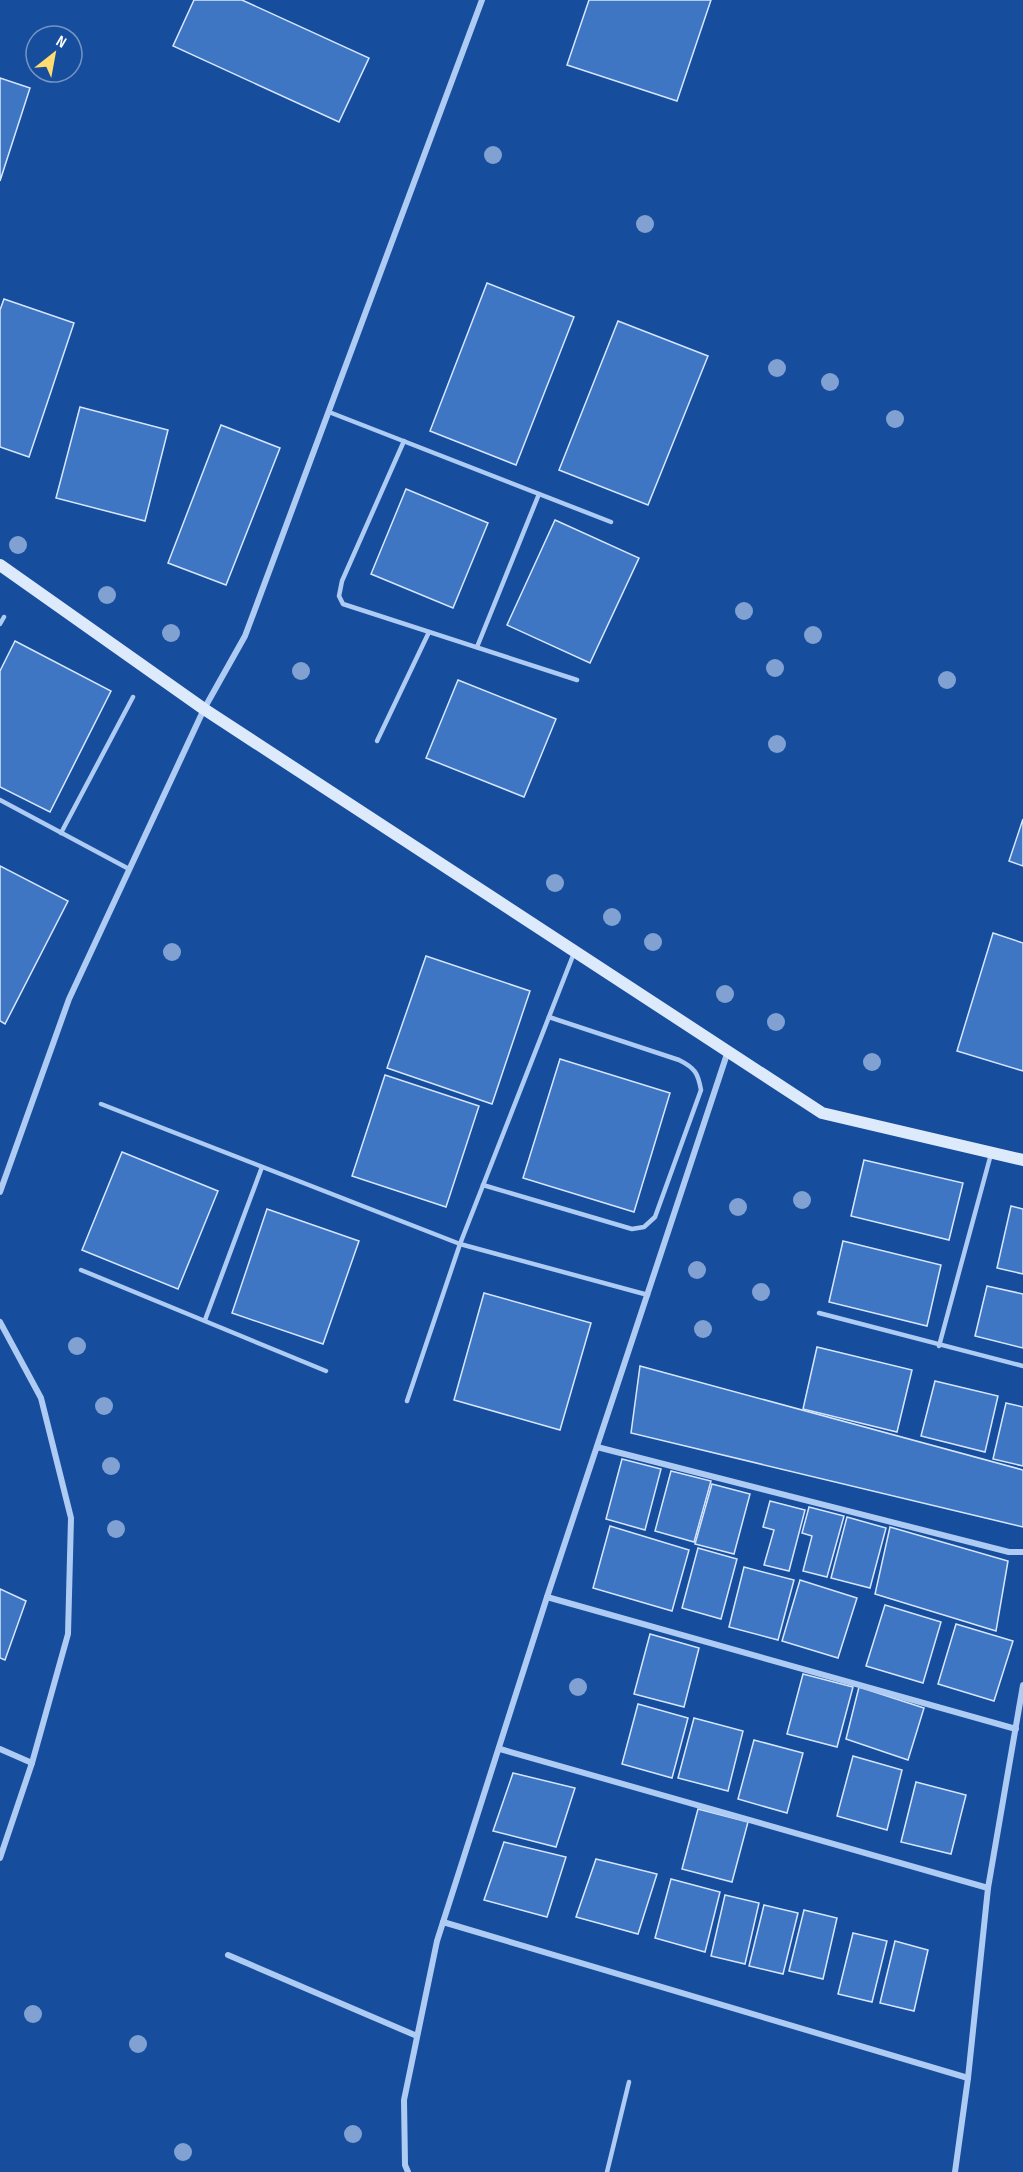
<svg xmlns="http://www.w3.org/2000/svg" width="1023" height="2172" viewBox="0 0 1023 2172" font-family="'Sofia Sans Condensed',sans-serif">
<rect width="100%" height="100%" fill="#174d9d"/>
<g fill="#3f76c4" stroke="#d6e6fd" stroke-width="1.5">
<path d="M194 0H242L369 58 339 122 173 46Z"/>
<path d="M589 0H711L677 101 567 65Z"/>
<path d="M0 78 30 88 0 181Z"/>
<path d="M487 283 574 317 516 465 430 431Z"/>
<path d="M4 299 74 323 29 457 0 447V310Z"/>
<path d="M618 321 708 356 648 505 559 470Z"/>
<path d="M80 407 168 430 145 521 56 498Z"/>
<path d="M221 425 280 448 226 585 168 563Z"/>
<path d="M406 489 488 523 453 608 371 574Z"/>
<path d="M555 520 639 558 590 663 507 625Z"/>
<path d="M15 641 111 691 50 812 0 787V671Z"/>
<path d="M458 680 556 719 524 797 426 758Z"/>
<path d="M1023 819V866L1009 861Z"/>
<path d="M0 866 68 901 5 1024 0 1021Z"/>
<path d="M993 933 1023 943V1071L957 1051Z"/>
<path d="M426 956 530 991 492 1104 387 1068Z"/>
<path d="M560 1059 670 1093 634 1212 523 1178Z"/>
<path d="M385 1075 479 1106 446 1207 352 1176Z"/>
<path d="M122 1152 218 1191 178 1289 82 1250Z"/>
<path d="M864 1160 963 1183 949 1240 851 1216Z"/>
<path d="M1011 1206 1023 1209V1274L997 1268Z"/>
<path d="M267 1209 359 1241 323 1344 232 1313Z"/>
<path d="M843 1241 941 1265 927 1326 829 1302Z"/>
<path d="M987 1286 1023 1294V1348L975 1336Z"/>
<path d="M484 1293 591 1323 560 1430 454 1400Z"/>
<path d="M817 1347 912 1370 897 1432 803 1409Z"/>
<path d="M640 1366 1023 1470V1527L631 1433Z"/>
<path d="M935 1381 998 1396 985 1452 921 1436Z"/>
<path d="M1006 1403 1023 1407V1466L993 1459Z"/>
<path d="M622 1459 661 1469 645 1530 606 1519Z"/>
<path d="M671 1471 711 1481 694 1542 655 1531Z"/>
<path d="M712 1484 750 1494 734 1554 695 1544Z"/>
<path d="M770 1501 805 1510 789 1571 764 1565 774 1530 763 1527Z"/>
<path d="M809 1507 844 1516 827 1577 803 1571 812 1536 802 1533Z"/>
<path d="M847 1517 886 1528 870 1588 831 1578Z"/>
<path d="M610 1526 689 1550 672 1611 593 1588Z"/>
<path d="M890 1527 1008 1561 996 1631 875 1594Z"/>
<path d="M698 1548 737 1559 721 1619 682 1608Z"/>
<path d="M744 1567 794 1580 778 1640 729 1627Z"/>
<path d="M800 1580 857 1598 838 1658 782 1641Z"/>
<path d="M0 1589 26 1601 5 1660 0 1658Z"/>
<path d="M885 1605 941 1622 923 1683 866 1666Z"/>
<path d="M956 1624 1013 1641 994 1701 938 1684Z"/>
<path d="M650 1634 699 1648 684 1707 634 1694Z"/>
<path d="M803 1674 853 1687 837 1747 787 1734Z"/>
<path d="M859 1687 924 1708 908 1760 846 1739Z"/>
<path d="M638 1704 688 1718 672 1778 622 1764Z"/>
<path d="M694 1718 743 1731 728 1791 678 1778Z"/>
<path d="M754 1740 803 1753 787 1813 738 1799Z"/>
<path d="M853 1756 902 1770 887 1830 837 1816Z"/>
<path d="M513 1773 575 1788 556 1847 493 1831Z"/>
<path d="M916 1782 966 1795 951 1854 901 1842Z"/>
<path d="M698 1809 748 1822 732 1882 682 1869Z"/>
<path d="M504 1842 566 1857 547 1917 484 1900Z"/>
<path d="M596 1859 657 1874 638 1934 576 1917Z"/>
<path d="M671 1879 720 1892 705 1952 655 1938Z"/>
<path d="M725 1895 759 1903 745 1964 711 1956Z"/>
<path d="M764 1905 798 1913 783 1974 749 1966Z"/>
<path d="M804 1910 837 1918 823 1979 789 1971Z"/>
<path d="M853 1933 887 1941 872 2002 838 1994Z"/>
<path d="M895 1941 928 1950 914 2011 880 2003Z"/>
</g>
<g fill="none" stroke-linecap="round" stroke-linejoin="round">
<g stroke="#aecbf3" stroke-width="4.5">
<path d="M329 412 611 522"/>
<path d="M404 441 342 581 339 596 343 604 577 680"/>
<path d="M0 624 4 617"/>
<path d="M477 647 539 494"/>
<path d="M377 741 429 632"/>
<path d="M0 800 129 869"/>
<path d="M61 833 133 697"/>
<path d="M101 1104 460 1244 648 1295"/>
<path d="M483 1185 632 1229 644 1227 655 1217 701 1090C698 1073 695 1068 679 1060L549 1017"/>
<path d="M81 1270 326 1371"/>
<path d="M819 1313 1023 1366"/>
<path d="M205 1320 262 1167"/>
<path d="M939 1346 991 1154"/>
<path d="M407 1401 460 1244 574 953"/>
<path d="M607 2172 629 2082"/>
</g>
<g stroke="#aecbf3" stroke-width="6">
<path d="M0 1192 69 999 204 709 245 636 482 0"/>
<path d="M0 1322 41 1398 71 1518 68 1634 32 1763 0 1858"/>
<path d="M597 1447 1009 1552H1023"/>
<path d="M547 1597 1016 1729"/>
<path d="M0 1749 32 1763"/>
<path d="M500 1749 988 1888"/>
<path d="M443 1922 968 2078"/>
<path d="M228 1955 417 2036"/>
<path d="M408 2172 405 2165 404 2100 437 1941 547 1597 728 1051"/>
<path d="M955 2172 968 2078 988 1888 1023 1685"/>
</g>
<path stroke="#ddeafc" stroke-width="12" d="M0 565 204 709 822 1113 1023 1160"/>
</g>
<g fill="#80a1d2">
<circle cx="493" cy="155" r="9"/>
<circle cx="645" cy="224" r="9"/>
<circle cx="777" cy="368" r="9"/>
<circle cx="830" cy="382" r="9"/>
<circle cx="895" cy="419" r="9"/>
<circle cx="18" cy="545" r="9"/>
<circle cx="107" cy="595" r="9"/>
<circle cx="744" cy="611" r="9"/>
<circle cx="171" cy="633" r="9"/>
<circle cx="813" cy="635" r="9"/>
<circle cx="775" cy="668" r="9"/>
<circle cx="301" cy="671" r="9"/>
<circle cx="947" cy="680" r="9"/>
<circle cx="777" cy="744" r="9"/>
<circle cx="555" cy="883" r="9"/>
<circle cx="612" cy="917" r="9"/>
<circle cx="653" cy="942" r="9"/>
<circle cx="172" cy="952" r="9"/>
<circle cx="725" cy="994" r="9"/>
<circle cx="776" cy="1022" r="9"/>
<circle cx="872" cy="1062" r="9"/>
<circle cx="802" cy="1200" r="9"/>
<circle cx="738" cy="1207" r="9"/>
<circle cx="697" cy="1270" r="9"/>
<circle cx="761" cy="1292" r="9"/>
<circle cx="703" cy="1329" r="9"/>
<circle cx="77" cy="1346" r="9"/>
<circle cx="104" cy="1406" r="9"/>
<circle cx="111" cy="1466" r="9"/>
<circle cx="116" cy="1529" r="9"/>
<circle cx="578" cy="1687" r="9"/>
<circle cx="33" cy="2014" r="9"/>
<circle cx="138" cy="2044" r="9"/>
<circle cx="353" cy="2134" r="9"/>
<circle cx="183" cy="2152" r="9"/>
</g>
<g transform="translate(54 54) rotate(31)"><circle r="28" fill="#174d9d" stroke="#7494c4" stroke-width="1.5"/>
<path d="M0-4.5L10 22L0 15L-10 22Z" fill="#ffdb70"/>
<text y="-9" font-size="16" font-weight="bold" text-anchor="middle" fill="#ffffff">N</text>
</g>
</svg>
